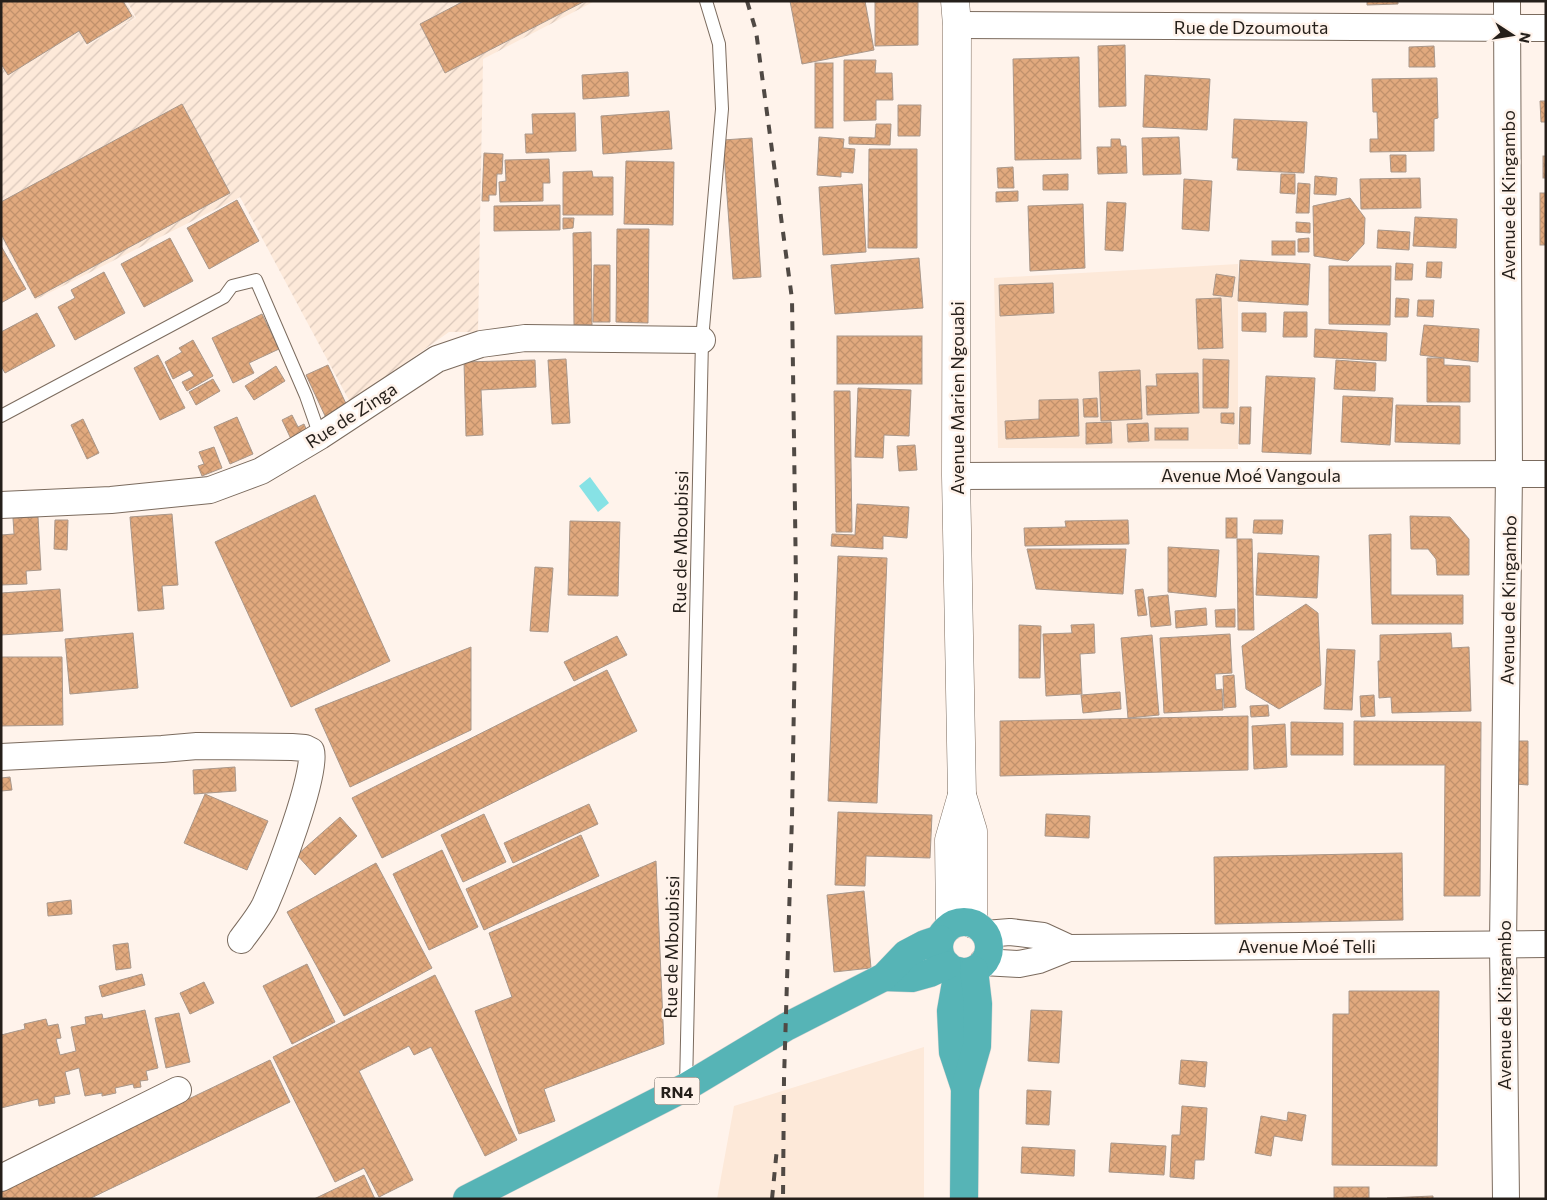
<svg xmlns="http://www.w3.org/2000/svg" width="1547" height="1200" viewBox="0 0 1547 1200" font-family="Commissioner,sans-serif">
<defs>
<pattern id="industrial-furrows" width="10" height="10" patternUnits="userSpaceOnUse" patternTransform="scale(1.25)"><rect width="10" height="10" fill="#fde9d9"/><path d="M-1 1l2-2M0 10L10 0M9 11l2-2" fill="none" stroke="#d9c7ba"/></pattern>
<pattern id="building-cross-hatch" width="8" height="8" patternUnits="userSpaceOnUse" patternTransform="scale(1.25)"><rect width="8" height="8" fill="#e1a97e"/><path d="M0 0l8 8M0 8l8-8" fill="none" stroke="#c1916c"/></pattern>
</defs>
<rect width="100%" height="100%" fill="#fff3eb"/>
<g fill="#fde9d9">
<path d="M1238 264V449L998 448 994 278Z"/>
<path d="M924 1047V1199H717L734 1106Z"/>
</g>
<path fill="url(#industrial-furrows)" d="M1 1H125L135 18 86 45 79 35 86 46 136 18 127 1H595L483 59 478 332H449L350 402 240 197 35 300 1 237Z"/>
<path fill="#87e2e5" d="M590 477 609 503 598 512 579 486Z"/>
<g fill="url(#building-cross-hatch)" stroke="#a9978a">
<path d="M1 1H123L132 16 87 44 79 31 8 75 1 64Z"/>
<path d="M464 1H585L445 73 420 24Z"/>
<path d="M790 1H865L874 50 802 64Z"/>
<path d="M918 1V45L875 46V2Z"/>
<path d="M1367 1H1398V4L1367 5Z"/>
<path d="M1125 45 1126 106 1099 107 1098 46Z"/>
<path d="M1434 46 1435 67H1409V47Z"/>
<path d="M1079 57 1081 159 1015 160 1013 59Z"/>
<path d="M844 60H876L875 73H892L893 100H876V120L844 121Z"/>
<rect x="815" y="63" width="18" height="65"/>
<path d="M628 72 629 96 583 99 582 75Z"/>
<path d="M1145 75 1210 79 1207 130 1143 127Z"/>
<path d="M1437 78 1438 118 1434 119V151L1370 152V139H1378L1377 112H1373L1372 79Z"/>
<path d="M1540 101H1546V122H1541Z"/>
<path d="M182 104 230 193 35 298 1 234V202Z"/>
<path d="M898 105H921L920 136H898Z"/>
<path d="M669 111 672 149 603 154 601 116Z"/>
<path d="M575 113 576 151 526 153 525 134H533L532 114Z"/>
<path d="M1234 119 1307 122 1304 173 1237 170 1238 158H1232Z"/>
<path d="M876 124H891L890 145 849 144V137L875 138Z"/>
<path d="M819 137 844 139 843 148 855 149 853 173 841 172V177L817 175Z"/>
<path d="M1179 137 1181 174 1143 175 1142 138Z"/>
<path d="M752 138 761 277 733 279 723 140Z"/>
<path d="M1111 139H1120L1121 146H1126L1127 173 1098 174 1097 147H1111Z"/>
<path d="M869 149H917V248H868Z"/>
<path d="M484 153 503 154 502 174H497L496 195H489V201H482Z"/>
<path d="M1390 155H1406V172H1391Z"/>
<rect x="1543" y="156" width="3" height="22"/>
<path d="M549 159 550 183H543V201L500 202 499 182 506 181 505 160Z"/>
<path d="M626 161 674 162 673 225 624 224Z"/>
<path d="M1013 167 1014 188H998L997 168Z"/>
<path d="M592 171 593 177H613V215H563V172Z"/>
<path d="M1068 174V190H1043V175Z"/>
<path d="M1281 174H1295V194L1280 193Z"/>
<path d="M1315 176 1337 178 1336 195 1314 194Z"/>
<path d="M1420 178 1421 208 1361 209 1360 179Z"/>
<path d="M1184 179 1212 181 1209 231 1182 229Z"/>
<path d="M1298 183 1310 184 1309 213H1296Z"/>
<path d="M862 184 866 252 823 255 819 187Z"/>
<path d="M1018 191V201L996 202V192Z"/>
<rect x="1540" y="193" width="6" height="52"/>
<path d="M1350 198 1365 218 1364 244 1348 261 1314 256 1313 206Z"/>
<path d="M237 200 259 241 209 269 187 228Z"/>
<path d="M1107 202 1126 203 1123 251 1105 250Z"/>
<path d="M1083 204 1085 268 1030 271 1028 206Z"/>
<path d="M560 205V230L494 231V206Z"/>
<path d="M1415 217 1457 219 1456 248 1413 246Z"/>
<path d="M563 218H574L573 228 563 229Z"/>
<path d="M1296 222 1310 223V233L1296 232Z"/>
<path d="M617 229H649L648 323 616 322Z"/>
<path d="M1378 230 1410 232 1409 250 1377 248Z"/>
<path d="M591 232 592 325H574L573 233Z"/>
<path d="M170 238 193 281 144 307 121 264Z"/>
<path d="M1309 238V252H1298V239Z"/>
<rect x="1272" y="241" width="23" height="14"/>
<path d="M1 246 26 289 1 303Z"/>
<path d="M919 258 923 308 835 314 831 265Z"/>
<path d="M1240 260 1310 264 1308 305 1238 301Z"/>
<path d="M1427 262H1442L1441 278 1426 277Z"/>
<path d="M1396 263 1413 264 1412 280H1395Z"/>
<path d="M594 265H610V322H593Z"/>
<path d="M1329 266H1391L1390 325 1329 324Z"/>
<path d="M104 272 125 313 75 340 58 307 75 298 71 290Z"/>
<path d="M1216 274 1235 277 1232 297 1213 295Z"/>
<path d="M1053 283 1054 313 1000 316 999 285Z"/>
<path d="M1221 298 1223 348 1198 349 1196 299Z"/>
<path d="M1396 298 1409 299 1408 317H1395Z"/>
<path d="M1418 300H1434L1433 317 1417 316Z"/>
<path d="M1284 312H1307V337H1283Z"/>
<path d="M37 313 55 346 5 373 1 366V332Z"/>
<path d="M1242 313H1266V332L1242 331Z"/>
<path d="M262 314 279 349 249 363 254 373 233 383 212 338Z"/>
<path d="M1424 325 1479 329 1478 362 1420 355Z"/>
<path d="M1315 329 1387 333 1386 361 1314 357Z"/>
<rect x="837" y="336" width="85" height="48"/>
<path d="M193 340 213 376 187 391 182 382 194 376 190 370 173 379 165 362 182 352 179 348Z"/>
<path d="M158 355 185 408 160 420 134 368Z"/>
<path d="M1427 358H1444V365L1470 366V402H1427Z"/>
<path d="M566 359 570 423 552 424 548 360Z"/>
<path d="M1203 359 1229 360 1228 408H1203Z"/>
<path d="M535 360 536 387 481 390 483 435 466 436 464 362Z"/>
<path d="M1336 360 1376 363 1375 391 1334 389Z"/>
<path d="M328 365 348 408 326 418 306 375Z"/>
<path d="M276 366 285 381 254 400 245 386Z"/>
<path d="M1140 370 1142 419 1101 421 1099 372Z"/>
<path d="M1198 373 1199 413 1147 415 1146 386H1157L1156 374Z"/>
<path d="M1266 376 1315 378 1311 454 1262 452Z"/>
<path d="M213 379 220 391 196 405 189 392Z"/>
<path d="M858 388 911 390 909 436 884 435 883 458 855 457Z"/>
<path d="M834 391H850L852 532H836Z"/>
<path d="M1343 396 1393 398 1390 445 1341 442Z"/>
<path d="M1097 398 1098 417H1084L1083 399Z"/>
<path d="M1078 399 1079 436 1006 439 1005 421 1039 419V400Z"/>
<path d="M1396 405 1460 406V444L1395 442Z"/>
<path d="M1240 407H1251L1250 444H1239Z"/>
<path d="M1221 413H1234V424L1221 423Z"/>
<path d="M292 415 298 427 304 424 307 431 291 439 282 420Z"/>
<path d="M237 417 253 454 230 464 214 427Z"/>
<path d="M83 419 99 453 87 459 71 425Z"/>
<path d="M1111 422 1112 443 1086 444V423Z"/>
<path d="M1148 423 1149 441 1128 442 1127 424Z"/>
<rect x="1155" y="428" width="33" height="12"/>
<path d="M915 445 917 470 899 471 897 446Z"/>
<path d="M214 447 222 468 202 476 198 466 204 464 199 452Z"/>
<path d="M315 495 390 661 291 707 215 542Z"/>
<path d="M857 504 909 507 907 538 883 536V549L831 546 832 534 855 535Z"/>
<path d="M172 514 178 585 162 586 164 609 138 611 130 517Z"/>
<path d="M1410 516 1450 517 1469 539V575H1437L1436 559 1428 549H1411Z"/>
<path d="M38 517 41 570 26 571 27 584 1 585V535L14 534 13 518Z"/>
<rect x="1226" y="518" width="11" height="20"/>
<path d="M55 520H68L67 550 54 549Z"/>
<path d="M1128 520 1129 544 1025 546 1024 528 1066 527 1065 521Z"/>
<path d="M1254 520H1283L1282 534 1253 533Z"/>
<path d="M570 521 620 522 618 596 568 595Z"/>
<path d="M1391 534V595H1463V624H1372L1369 535Z"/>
<path d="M1237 539H1252L1254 630H1238Z"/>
<path d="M1168 547 1219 550 1216 597 1168 592Z"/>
<path d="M1027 549H1126L1123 594 1036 589Z"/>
<path d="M1258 553 1319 556 1317 598 1256 595Z"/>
<path d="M838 556 887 558 877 803 828 801Z"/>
<path d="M535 567 553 568 548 632 530 631Z"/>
<path d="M60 589 63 631 1 635V593Z"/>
<path d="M1143 589 1147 615 1138 616 1135 590Z"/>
<path d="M1168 595 1171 625 1151 627 1148 597Z"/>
<path d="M1306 604 1318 613 1321 685 1279 709 1246 689 1242 646Z"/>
<path d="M1206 608 1207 625 1176 628 1175 611Z"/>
<path d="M1235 609V627H1216L1215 610Z"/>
<path d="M1094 624 1095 653 1080 654 1082 694 1046 696 1043 634 1072 633 1071 625Z"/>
<path d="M1019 625 1041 626 1040 678H1019Z"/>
<path d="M133 633 138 688 70 694 65 639Z"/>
<path d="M1451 633 1452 648 1469 647 1471 711 1392 713 1391 697 1379 698 1378 661H1380V635Z"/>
<path d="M1230 634 1232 673 1215 674 1216 690 1222 689 1223 710 1164 713 1160 638Z"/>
<path d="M1152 635 1159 715 1128 718 1121 638Z"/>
<path d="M617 636 627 655 574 681 564 662Z"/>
<path d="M471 647V730L350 787 315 709Z"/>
<path d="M1327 649 1355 650 1352 710 1324 709Z"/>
<path d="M1 657H62L63 725 1 726Z"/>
<path d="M607 670 637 731 382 858 352 798Z"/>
<path d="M1234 675 1236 707 1224 708 1223 676Z"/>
<path d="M1120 692 1121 709 1083 713 1081 695Z"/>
<path d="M1374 695 1375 716 1361 717 1360 696Z"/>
<path d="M1268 705 1269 716 1251 717 1250 706Z"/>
<path d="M1248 716V770L1000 776V721Z"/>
<path d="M1354 721 1481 722 1480 896H1444L1445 765H1354Z"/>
<path d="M1291 722 1343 723V755H1291Z"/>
<path d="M1285 724 1287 767 1254 769 1252 726Z"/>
<path d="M1515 741H1528V785L1515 784Z"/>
<path d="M235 767 236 791 194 794 193 770Z"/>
<path d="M10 777 12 790 1 791V778Z"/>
<path d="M205 794 268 821 247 870 184 843Z"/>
<path d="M589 804 598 824 513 863 504 843Z"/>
<path d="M838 812 932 815 930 858 866 856 865 886 835 885Z"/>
<path d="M484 814 506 862 463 882 441 835Z"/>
<path d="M1046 814 1090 816 1089 838 1045 836Z"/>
<path d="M340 817 357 836 315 875 297 855Z"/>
<path d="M581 835 599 876 484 930 466 889Z"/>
<path d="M442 850 478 927 429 950 393 874Z"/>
<path d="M1402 853 1403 920 1215 924 1214 857Z"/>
<path d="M656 861 664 1044 544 1089 555 1121 519 1134 475 1011 512 997 489 933Z"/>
<path d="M376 863 432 968 344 1016 287 912Z"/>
<path d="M864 891 871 968 834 972 827 895Z"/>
<path d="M71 900 72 914 48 916 47 903Z"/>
<path d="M128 943 131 968 116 970 113 945Z"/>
<path d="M307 964 335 1022 292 1044 263 986Z"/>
<path d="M142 974 145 985 102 997 99 986Z"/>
<path d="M435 975 517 1140 485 1156 431 1047 414 1055 409 1046 359 1071 413 1180 379 1197 364 1168 335 1182 273 1057Z"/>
<path d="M204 982 214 1003 190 1014 180 993Z"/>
<path d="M1349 991H1439L1437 1166 1332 1165 1333 1014H1349Z"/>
<path d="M145 1010 158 1068 146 1071 148 1080 140 1081 141 1087 134 1088 133 1084 115 1088 116 1093 102 1096V1093L85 1096 79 1068 65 1072 70 1094 54 1097 55 1103 39 1106 38 1099 1 1108V1035L25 1029 24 1024 46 1019 48 1026 58 1024 61 1038 56 1039 60 1055 76 1051 71 1027 86 1024 85 1017 102 1014 103 1019Z"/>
<path d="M1031 1010 1062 1011 1059 1063 1028 1061Z"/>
<path d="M179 1013 190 1062 166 1068 155 1018Z"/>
<path d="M270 1060 290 1102 89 1199H1V1189Z"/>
<path d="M1181 1060 1207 1062 1205 1087 1179 1084Z"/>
<path d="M1027 1090 1051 1091 1049 1125 1026 1124Z"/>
<path d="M1182 1106 1207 1108 1204 1160H1195L1194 1179 1170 1177 1172 1135H1180Z"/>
<path d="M1288 1112 1306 1115 1302 1141 1274 1136 1271 1156 1255 1153 1261 1116 1287 1121Z"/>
<path d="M1111 1143 1166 1146 1164 1175 1109 1172Z"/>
<path d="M1022 1147 1075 1150 1074 1176 1021 1173Z"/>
<path d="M364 1175 375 1199H314Z"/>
<rect x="1334" y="1187" width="35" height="12"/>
<path d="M1433 1196V1199H1387V1198Z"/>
</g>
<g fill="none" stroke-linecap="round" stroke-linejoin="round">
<defs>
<g id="service">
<path d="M1 416 224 297 232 286 256 280 306 396 320 436"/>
<path d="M686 1087 702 340 722 109 719 44 706 1"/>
</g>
<g id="minor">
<path d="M957 25 1546 28"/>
<path d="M956 476 1546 474"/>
<path d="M1 505 111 500 210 490 261 471 320 436 437 359 481 344 525 338 702 340"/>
<path d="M1 757 162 749 197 746 292 747 305 748 311 751C318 772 276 880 265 905 259 917 249 929 241 940"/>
<path d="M985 934 1010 932 1043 936 1069 948"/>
<path d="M983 962 1019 964 1039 960 1069 948 1546 944"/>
<path d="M1 1178 178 1090"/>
<path d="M1506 1199 1503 944 1509 474 1507 1"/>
</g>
<g id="tertiary">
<path d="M955 1 957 25 956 476 962 795 973 831V924"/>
<path d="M950 926 949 840 962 795"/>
</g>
<g id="trunk">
<circle cx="964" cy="947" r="25"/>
<path d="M958 971 951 1011 953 1052 965 1088"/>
<path d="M884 977 912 978 930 973 947 965"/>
<path d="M467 1199 686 1087 786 1027 884 977 906 954 925 944 940 939"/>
<path d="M964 1199 965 1088 977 1046 978 1004 974 970"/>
</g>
</defs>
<use href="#service" stroke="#7b6b5e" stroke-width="14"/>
<use href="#minor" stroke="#7b6b5e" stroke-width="28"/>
<use href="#tertiary" stroke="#7b6b5e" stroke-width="29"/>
<use href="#trunk" stroke="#d3d2d1" stroke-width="29"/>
<use href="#service" stroke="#fff" stroke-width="12"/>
<use href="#minor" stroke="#fff" stroke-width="26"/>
<use href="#tertiary" stroke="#fff" stroke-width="28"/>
<use href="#trunk" stroke="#56b4b6" stroke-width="28"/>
<g stroke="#504944" stroke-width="4" stroke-dasharray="9 9" stroke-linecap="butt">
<path d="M747 1 756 31 792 299 796 582 792 817 784 1079 783 1199"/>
<path d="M772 1199 777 1148"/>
</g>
</g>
<g text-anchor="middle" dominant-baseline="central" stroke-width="5" stroke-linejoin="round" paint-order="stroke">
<rect fill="#fff3eb" stroke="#665f59" stroke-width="1" x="654.5" y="1077.5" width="45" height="27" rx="4"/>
<g font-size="16" font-weight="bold" fill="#251f1a">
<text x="677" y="1091">RN4</text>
</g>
<g font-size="18" fill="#251f1a" stroke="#fff3eb">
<text x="1251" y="27">Rue de Dzoumouta</text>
<text transform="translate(1508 195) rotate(-90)">Avenue de Kingambo</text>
<text transform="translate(957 398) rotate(-90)">Avenue Marien Ngouabi</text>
<text transform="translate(351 415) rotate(-33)">Rue de Zinga</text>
<text x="1251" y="475">Avenue Moé Vangoula</text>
<text transform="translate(680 542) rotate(-89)">Rue de Mboubissi</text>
<text transform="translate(1508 600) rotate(-89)">Avenue de Kingambo</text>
<text x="1307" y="946">Avenue Moé Telli</text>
<text transform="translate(671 947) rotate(-89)">Rue de Mboubissi</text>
<text transform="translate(1504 1005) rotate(-90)">Avenue de Kingambo</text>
</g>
</g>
<rect width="1547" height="1200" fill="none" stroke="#251f1a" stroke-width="5"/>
<g transform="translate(1512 35) rotate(102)" stroke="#fff3eb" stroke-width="4" paint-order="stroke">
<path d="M0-4L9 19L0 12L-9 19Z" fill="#251f1a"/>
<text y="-8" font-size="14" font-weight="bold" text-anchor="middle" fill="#251f1a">N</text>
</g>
</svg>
